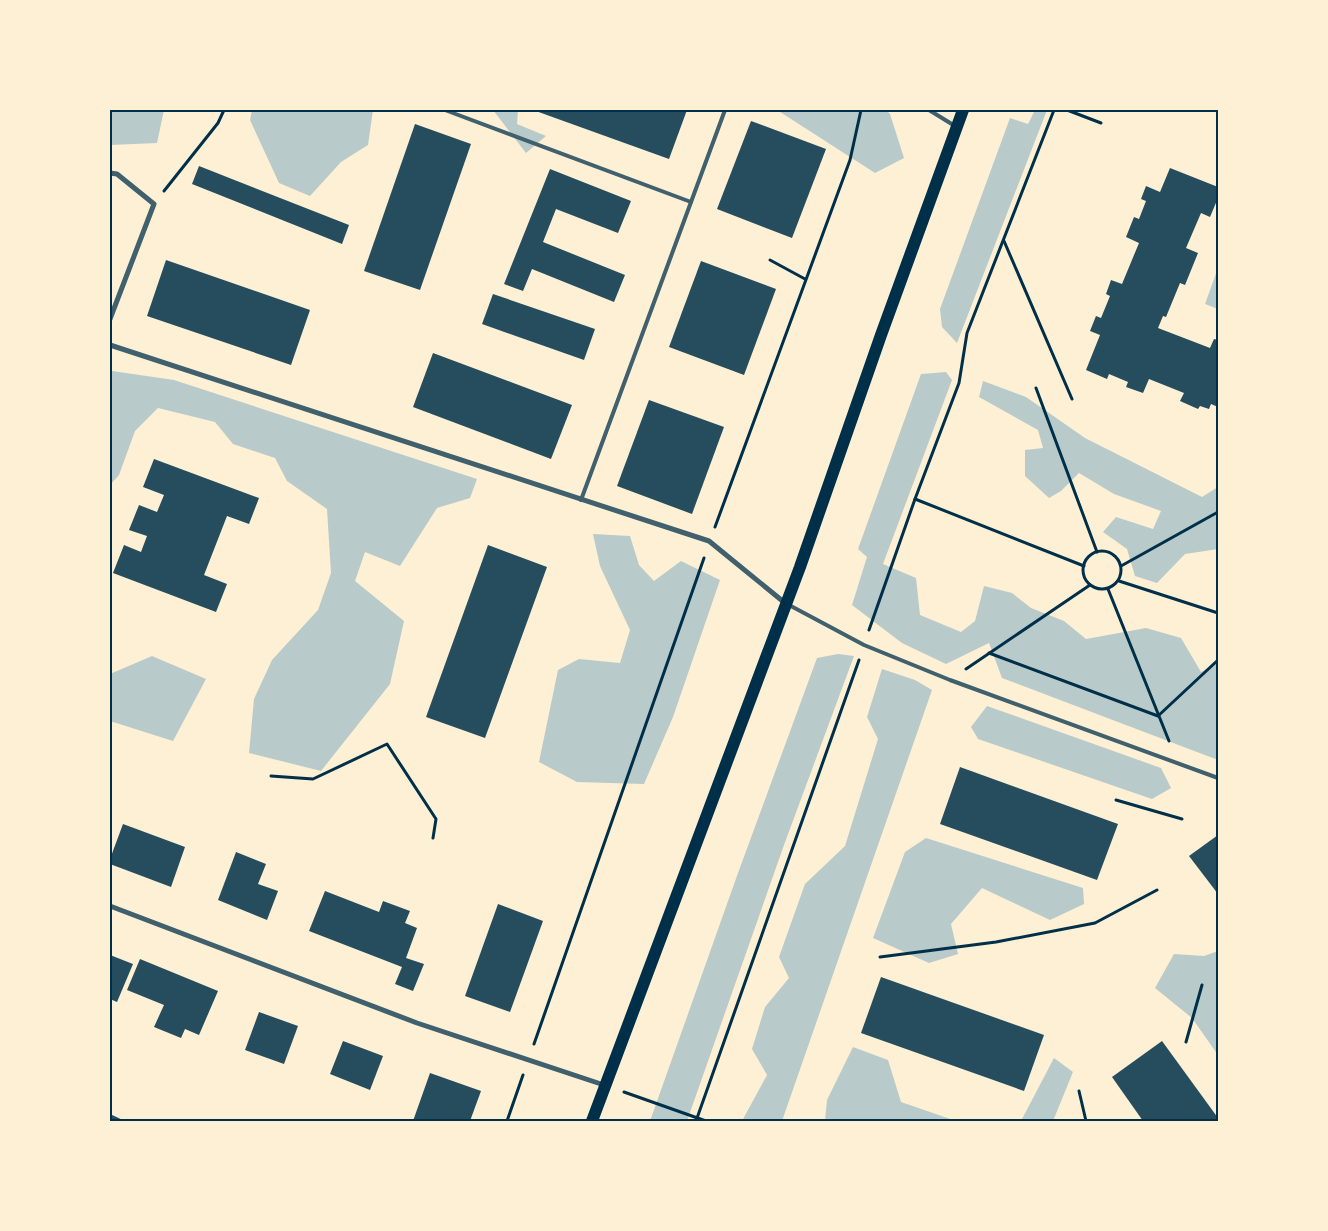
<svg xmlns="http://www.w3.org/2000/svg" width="1328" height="1231" viewBox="0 0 1328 1231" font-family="'Sofia Sans Condensed',sans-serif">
<rect width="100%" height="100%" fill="#fdf0d5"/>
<g fill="#b9caca">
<path d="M110 110H164L157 143 110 145Z"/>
<path d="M252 110H373L368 145 341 162 310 196 279 183 250 120Z"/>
<path d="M493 110H518L517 124 546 136 526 153Z"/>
<path d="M777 110H886L890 114 904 158 875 173Z"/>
<path d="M1035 110H1047L957 343 942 327 940 309 1010 118 1028 124Z"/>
<path d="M1218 268V309L1205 304Z"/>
<path d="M112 371 174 380 477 479 470 498 437 508 400 566 365 552 355 581 404 621 390 684 321 771 249 753 254 699 272 660 318 610 331 573 327 509 287 481 275 458 233 444 215 422 158 408 135 431 119 475 110 485V377Z"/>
<path d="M946 372 952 380 883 564 916 578 920 615 961 632 975 621 984 586 1012 593 1031 608 1064 621 1086 639 1146 628 1181 638 1201 672 1218 662V760L1002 678 989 643 946 664 902 643 852 605 867 557 858 549 921 374Z"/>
<path d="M983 381 1026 397 1085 438 1202 497 1218 487V549L1185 554 1157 583 1135 576 1127 549 1103 532 1116 517 1153 529 1161 511 1114 494 1079 473 1061 491 1049 498 1025 476V450L1043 448 1038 430 979 397Z"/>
<path d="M593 534 630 536 639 565 654 581 681 561 720 580 673 717 644 784 577 782 539 762 558 670 579 659 620 663 630 630 600 566Z"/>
<path d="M838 654 854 656 784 845 687 1121H650L738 873 817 658Z"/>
<path d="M152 656 206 679 173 741 110 721V674Z"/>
<path d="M882 669 915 680 932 690 782 1121H742L767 1075 752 1049 765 1007 789 978 779 957 805 884 845 846 878 739 867 717Z"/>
<path d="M987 706 1161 768 1171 788 1152 799 978 739 971 727Z"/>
<path d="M926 838 1083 888 1084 904 1050 920 982 888 951 924 958 954 929 963 873 938 905 852Z"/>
<path d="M1218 951V1055L1192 1018 1155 988 1174 954 1204 956Z"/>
<path d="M853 1047 888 1060 901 1102 956 1121H825L827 1100Z"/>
<path d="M1054 1058 1073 1072 1053 1121H1021Z"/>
</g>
<g fill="#264d5e">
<path d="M533 110H687L669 159Z"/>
<path d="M751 121 826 149 792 238 717 209Z"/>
<path d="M415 124 471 144 420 290 364 271Z"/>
<path d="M199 166 349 225 342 244 192 184Z"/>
<path d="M1170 168 1218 187V198L1210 217 1201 213 1186 248 1198 253 1185 285 1180 283 1166 317 1163 316 1158 328 1210 348 1214 339 1218 340V407L1211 404 1209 409 1200 406 1198 409 1180 401 1184 393 1149 379 1143 393 1126 387 1128 382 1109 374 1107 379 1086 370 1100 335 1090 331 1096 316 1101 318 1110 296 1106 294 1111 280 1122 284 1139 243 1126 237 1134 217 1139 219 1146 201 1141 199 1146 186 1160 192Z"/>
<path d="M550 169 631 201 618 233 556 209 543 242 625 275 614 302 532 269 523 291 504 284Z"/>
<path d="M166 260 310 310 291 365 147 316Z"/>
<path d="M701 261 776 289 744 375 669 347Z"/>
<path d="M493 294 595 329 584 360 482 324Z"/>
<path d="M433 353 572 405 551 459 413 407Z"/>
<path d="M649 400 724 427 692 514 617 486Z"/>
<path d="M154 459 259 498 249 524 227 516 204 575 227 584 216 612 113 573 124 545 141 552 147 536 129 530 139 505 157 512 164 495 143 487Z"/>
<path d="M488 545 547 567 485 738 426 717Z"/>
<path d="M960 767 1118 824 1097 880 940 824Z"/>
<path d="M123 824 185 847 171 887 110 864V859Z"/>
<path d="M1218 835V894L1189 856Z"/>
<path d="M236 852 266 864 258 884 278 891 267 920 218 900Z"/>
<path d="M325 891 379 912 383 901 410 911 405 923 417 928 406 958 424 964 413 991 395 984 402 967 309 931Z"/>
<path d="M498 904 543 921 510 1012 465 996Z"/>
<path d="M110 955 133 964 117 1002 110 999Z"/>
<path d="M140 959 218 991 199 1035 185 1029 181 1038 154 1027 164 1005 127 990Z"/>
<path d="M881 977 1044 1035 1024 1091 861 1033Z"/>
<path d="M259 1012 298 1026 284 1064 245 1050Z"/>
<path d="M343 1041 383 1056 370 1090 330 1074Z"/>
<path d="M1162 1041 1218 1118V1121H1143L1112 1077Z"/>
<path d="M430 1073 481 1091 470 1121H413Z"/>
<path d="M110 1114 125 1121H110Z"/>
</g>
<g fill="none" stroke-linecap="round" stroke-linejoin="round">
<g stroke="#003049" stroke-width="3">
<path d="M1067 110 1101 123"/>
<path d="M164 191 218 123 224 110"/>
<path d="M1004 241 1072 399"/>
<path d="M770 260 805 279"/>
<path d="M1036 388 1097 552"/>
<path d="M915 499 1084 566"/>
<path d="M715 527 850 160 861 110"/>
<circle cx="1102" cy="570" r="19"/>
<path d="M1121 566 1218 512"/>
<path d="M1119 581 1218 613"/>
<path d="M1108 589 1169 741"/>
<path d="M869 630 915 499 959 383 967 333 1054 110"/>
<path d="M989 653 1158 716 1218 660"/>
<path d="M966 669 1090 585"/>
<path d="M271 776 313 779 387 744 436 819 433 838"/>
<path d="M1116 800 1182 819"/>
<path d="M880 957 996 942 1095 923 1157 890"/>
<path d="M1186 1042 1202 985"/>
<path d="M534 1044 704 558"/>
<path d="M1079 1091 1086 1121"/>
<path d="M624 1092 706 1121"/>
<path d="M507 1121 523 1075"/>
<path d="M696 1121 859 660"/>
</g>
<g stroke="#3f606c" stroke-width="4">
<path d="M445 110 691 202"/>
<path d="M929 110 955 126"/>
<path d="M581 500 725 110"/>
<path d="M789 605 864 645 950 680 1218 778"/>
</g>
<g stroke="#3f606c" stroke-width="5">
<path d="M110 173 117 174 154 204 110 319"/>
<path d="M110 345 709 541 785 603"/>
<path d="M110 906 417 1023 604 1085"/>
</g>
<path stroke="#003049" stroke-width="12" d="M592 1121 800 567 881 335 963 110"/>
</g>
<rect width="1328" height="1231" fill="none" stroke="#fdf0d5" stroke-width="222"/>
<rect x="111" y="111" width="1106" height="1009" fill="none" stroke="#003049" stroke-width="2"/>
</svg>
